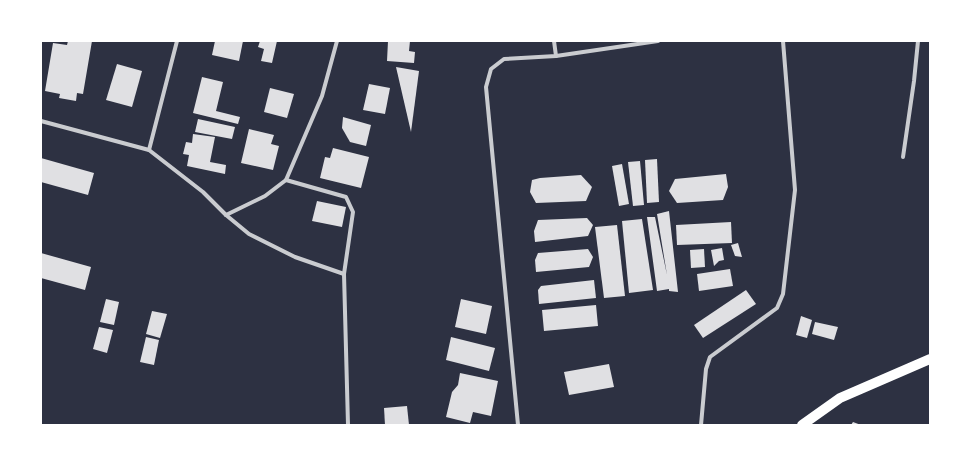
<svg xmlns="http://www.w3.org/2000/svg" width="971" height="466" viewBox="0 0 971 466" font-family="Spectral,serif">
<rect width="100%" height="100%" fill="#2d3142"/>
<g fill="#e0e0e3">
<path d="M68 41H92L83 94 77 93 76 101 59 98 60 94 45 91 53 43 67 45Z"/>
<path d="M215 41H243L239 61 212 55Z"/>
<path d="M260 41H277L272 63 261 61 264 49 258 47Z"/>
<path d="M388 41H410L409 51 415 52 414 63 387 61Z"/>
<path d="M117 64 142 71 132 107 106 100Z"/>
<path d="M396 67 419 71 411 132Z"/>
<path d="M202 77 223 82 216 111 240 117 238 124 193 113Z"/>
<path d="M369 84 390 88 385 114 363 110Z"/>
<path d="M270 88 294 94 287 118 264 112Z"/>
<path d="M343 117 371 125 366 146 350 142 342 128Z"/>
<path d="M198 119 235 127 232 139 195 132Z"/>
<path d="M249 129 274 135 271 144 279 146 273 170 241 163Z"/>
<path d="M193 134 215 137 210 162 226 165 225 174 187 166 189 155 183 154 186 142 192 143Z"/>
<path d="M333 148 369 157 361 188 320 178 325 157 330 158Z"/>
<path d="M41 158 94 173 88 195 41 182Z"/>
<path d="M657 159 659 202 647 203 645 160Z"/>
<path d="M640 161 644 205 633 206 628 162Z"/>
<path d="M622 164 629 204 619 206 612 166Z"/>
<path d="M726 174 728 187 723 200 677 203 669 191 675 179Z"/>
<path d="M581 175 592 187 586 201 536 203 530 192 532 180 540 178Z"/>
<path d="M317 201 346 207 342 227 312 221Z"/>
<path d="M669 211 678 292 669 291V289L657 291 647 217H655L667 275 657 214Z"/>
<path d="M587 218 593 225 588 236 535 242 534 231 538 220Z"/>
<path d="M642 219 653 290 629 293 622 221Z"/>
<path d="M731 222 732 243 677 245 676 225Z"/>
<path d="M617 225 625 296 604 298 595 227Z"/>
<path d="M738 243 742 257 735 256 731 245Z"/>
<path d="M722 248 724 260 719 261 714 266 711 250Z"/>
<path d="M588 249 593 257 589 267 536 272 535 260 538 253Z"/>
<path d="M704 249 705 267 691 268 690 250Z"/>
<path d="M41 253 91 267 85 290 41 278Z"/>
<path d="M730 269 733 286 699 291 697 274Z"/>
<path d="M594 280 596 298 539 304 538 290 541 286Z"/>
<path d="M746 290 756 304 703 338 694 325Z"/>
<path d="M106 299 119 302 114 325 100 322Z"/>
<path d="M461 299 492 306 486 334 455 327Z"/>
<path d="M596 305 598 326 544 331 542 310Z"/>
<path d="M152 311 167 314 160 338 146 334Z"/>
<path d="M801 316 812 320 807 338 796 335Z"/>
<path d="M815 322 838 327 834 340 812 334Z"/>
<path d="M99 327 113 330 107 353 93 349Z"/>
<path d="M146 337 159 340 154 365 140 362Z"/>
<path d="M451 337 495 348 489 371 446 360Z"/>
<path d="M609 364 614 387 569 395 564 372Z"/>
<path d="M460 373 498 381 491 416 473 412 470 423 446 417 452 392 458 385Z"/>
<path d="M407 406 409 425H385L384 408Z"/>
<path d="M853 422 861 425H851Z"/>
</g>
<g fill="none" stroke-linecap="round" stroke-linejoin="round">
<g stroke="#caccd0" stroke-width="4">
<path d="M554 41 556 56"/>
<path d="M41 121 149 150 203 192 226 215 249 234 295 257 344 274"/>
<path d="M149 150 177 41"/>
<path d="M903 157 914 81 918 41"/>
<path d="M286 180 346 197 353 212 344 274 348 425"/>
<path d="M226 215 265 196 286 180 322 96 337 41"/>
<path d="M518 425 486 87 491 69 504 59 556 56 658 41"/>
<path d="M701 425 706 369 710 357 777 308 783 294 795 190 783 41"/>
</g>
<path stroke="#fff" stroke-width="10" d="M802 425 840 398 930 359"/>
</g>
<rect width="971" height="466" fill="none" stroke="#ffffff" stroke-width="84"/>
</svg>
